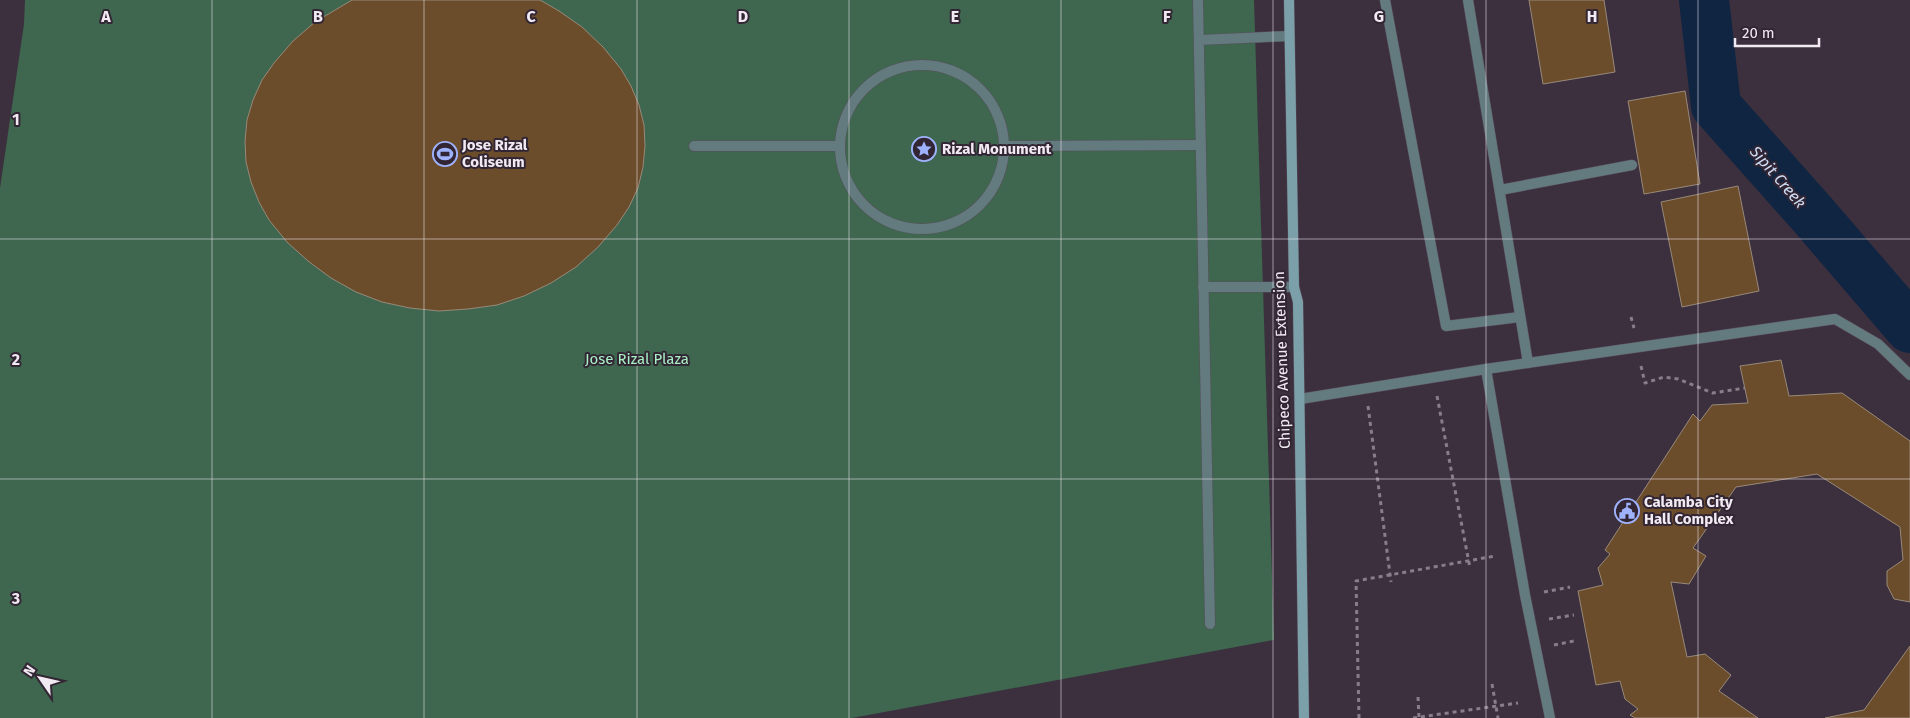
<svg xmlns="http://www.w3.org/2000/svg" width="1910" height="718" viewBox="0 0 1910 718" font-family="'Fira Sans',sans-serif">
<rect width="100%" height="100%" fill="#3c303e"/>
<path fill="#3f664f" d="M25 0H1254L1274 640 852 718H0V188L24 24Z"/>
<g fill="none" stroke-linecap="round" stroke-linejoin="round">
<path stroke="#0f2542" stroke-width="50" d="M1704 0 1716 106 1813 215 1910 328"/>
</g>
<g fill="#6b4d2c" stroke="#988979">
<path d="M352 0H540L559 11 582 27 603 47 621 69 631 86 639 105 644 125 645 146 643 167 638 188 629 207 617 225 598 247 576 267 551 283 524 296 497 305 468 309 439 311 410 308 382 302 356 292 331 278 308 261 287 242 269 220 259 202 251 182 246 162 245 141 247 120 253 100 262 80 274 63 293 41 315 22Z"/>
<path d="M1529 0H1604L1615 72 1543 84Z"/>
<path d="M1685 91 1700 184 1644 194 1628 101Z"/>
<path d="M1738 186 1759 291 1682 307 1661 202Z"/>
<path d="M1781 360 1789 396 1842 393 1910 441V602L1894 599 1887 585V571L1903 560 1900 527 1817 474 1736 487 1693 548 1706 556 1689 584 1671 582 1687 657 1705 654 1731 675 1719 691 1758 718H1635L1630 715 1638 709 1625 699 1620 681 1596 685 1578 591 1603 585 1598 568 1610 554 1605 550 1693 414 1700 421 1712 405 1748 403 1740 366Z"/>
<path d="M1910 646V718H1825L1864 710Z"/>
</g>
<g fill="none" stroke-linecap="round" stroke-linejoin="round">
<defs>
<g id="service">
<path d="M1198 0 1210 624"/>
<path d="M1385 0 1446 326 1520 317"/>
<path d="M1468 0 1528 363"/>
<path d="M1199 40 1289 36"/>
<circle cx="922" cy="147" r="82"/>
<path d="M694 146H839"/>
<path d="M1004 146 1201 145"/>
<path d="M1500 190 1632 165"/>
<path d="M1203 287H1294"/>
<path d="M1486 369 1525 595 1550 718"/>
<path d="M1300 399 1486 369 1835 319 1878 344 1910 375"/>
</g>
<path id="secondary" d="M1289 0 1294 287 1298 302 1304 718"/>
</defs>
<use href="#service" stroke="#594e5b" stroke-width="11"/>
<use href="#secondary" stroke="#594e5b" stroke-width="11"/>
<g stroke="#887e8a" stroke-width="3" stroke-dasharray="4 4" stroke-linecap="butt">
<path d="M1631 317 1634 328"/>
<path d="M1641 366 1645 383 1664 377 1678 379 1713 393 1745 388"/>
<path d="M1437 396 1470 568"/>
<path d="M1368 406 1391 582"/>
<path d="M1544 592 1570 587"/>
<path d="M1549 619 1574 615"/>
<path d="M1554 645 1574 641"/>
<path d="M1492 684 1498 718"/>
<path d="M1418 697 1419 717"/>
<path d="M1359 718 1356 581 1495 556"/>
<path d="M1413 718 1518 703"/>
</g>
<use href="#service" stroke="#637a7f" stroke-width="10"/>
<use href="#secondary" stroke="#7ba0a9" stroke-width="10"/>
</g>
<path fill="none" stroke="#f2eaf3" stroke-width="1" stroke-opacity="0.55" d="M212 0V718M424 0V718M637 0V718M849 0V718M1061 0V718M1273 0V718M1486 0V718M1698 0V718M0 239H1910M0 479H1910"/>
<defs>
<symbol id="sight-ring" viewBox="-11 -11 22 22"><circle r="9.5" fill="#322634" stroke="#9fb3fd" stroke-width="1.5"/><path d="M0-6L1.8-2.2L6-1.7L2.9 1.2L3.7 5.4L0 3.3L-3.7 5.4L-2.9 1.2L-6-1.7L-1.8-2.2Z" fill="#9fb3fd"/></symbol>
<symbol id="stadium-ring" viewBox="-11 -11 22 22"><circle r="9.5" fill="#322634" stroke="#9fb3fd" stroke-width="1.5"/><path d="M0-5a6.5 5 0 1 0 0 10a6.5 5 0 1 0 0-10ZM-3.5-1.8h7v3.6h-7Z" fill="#9fb3fd"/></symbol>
<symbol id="civic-ring" viewBox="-11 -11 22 22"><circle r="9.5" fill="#322634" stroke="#9fb3fd" stroke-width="1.5"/><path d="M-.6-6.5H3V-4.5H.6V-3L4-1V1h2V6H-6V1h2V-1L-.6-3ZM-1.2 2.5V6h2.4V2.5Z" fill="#9fb3fd"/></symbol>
</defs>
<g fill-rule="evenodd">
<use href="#sight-ring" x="910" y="135" width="28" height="28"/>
<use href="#stadium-ring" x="431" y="140" width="28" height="28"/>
<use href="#civic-ring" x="1613" y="497" width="28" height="28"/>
</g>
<g text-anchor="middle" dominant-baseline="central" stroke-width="4" stroke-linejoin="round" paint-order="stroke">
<g font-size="15" font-weight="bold" fill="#f2eaf3" stroke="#322634" text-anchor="start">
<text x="462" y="145">Jose Rizal<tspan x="462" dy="17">Coliseum</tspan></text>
<text x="942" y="149">Rizal Monument</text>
<text x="1644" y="502">Calamba City<tspan x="1644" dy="17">Hall Complex</tspan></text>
</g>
<g font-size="15" fill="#a9f0c5" stroke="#322634">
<text x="637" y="359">Jose Rizal Plaza</text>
</g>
<g font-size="15" fill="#f2eaf3" stroke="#322634">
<text transform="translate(1282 360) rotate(-92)">Chipeco Avenue Extension</text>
</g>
<g font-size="16" font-style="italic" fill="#ccddf5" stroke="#322634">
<text transform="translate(1778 177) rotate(49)">Sipit Creek</text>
</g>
</g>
<g font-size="16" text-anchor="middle" font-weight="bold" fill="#f2eaf3" stroke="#322634" stroke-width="4" stroke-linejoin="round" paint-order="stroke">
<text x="106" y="22">A</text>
<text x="318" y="22">B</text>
<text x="531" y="22">C</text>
<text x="743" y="22">D</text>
<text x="955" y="22">E</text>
<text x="1167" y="22">F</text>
<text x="1379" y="22">G</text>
<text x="1592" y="22">H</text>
<text x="16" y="125">1</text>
<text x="16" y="365">2</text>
<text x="16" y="604">3</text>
</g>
<g transform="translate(40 678) rotate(304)" stroke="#322634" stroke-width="4" paint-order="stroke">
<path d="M0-4L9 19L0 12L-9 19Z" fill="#f2eaf3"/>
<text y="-8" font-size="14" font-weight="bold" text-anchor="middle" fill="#f2eaf3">N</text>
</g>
<path d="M1735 38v8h84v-8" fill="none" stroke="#f2eaf3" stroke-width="2.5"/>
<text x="1742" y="38" font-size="15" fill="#f2eaf3" stroke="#322634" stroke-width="4" paint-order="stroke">20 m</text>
</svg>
